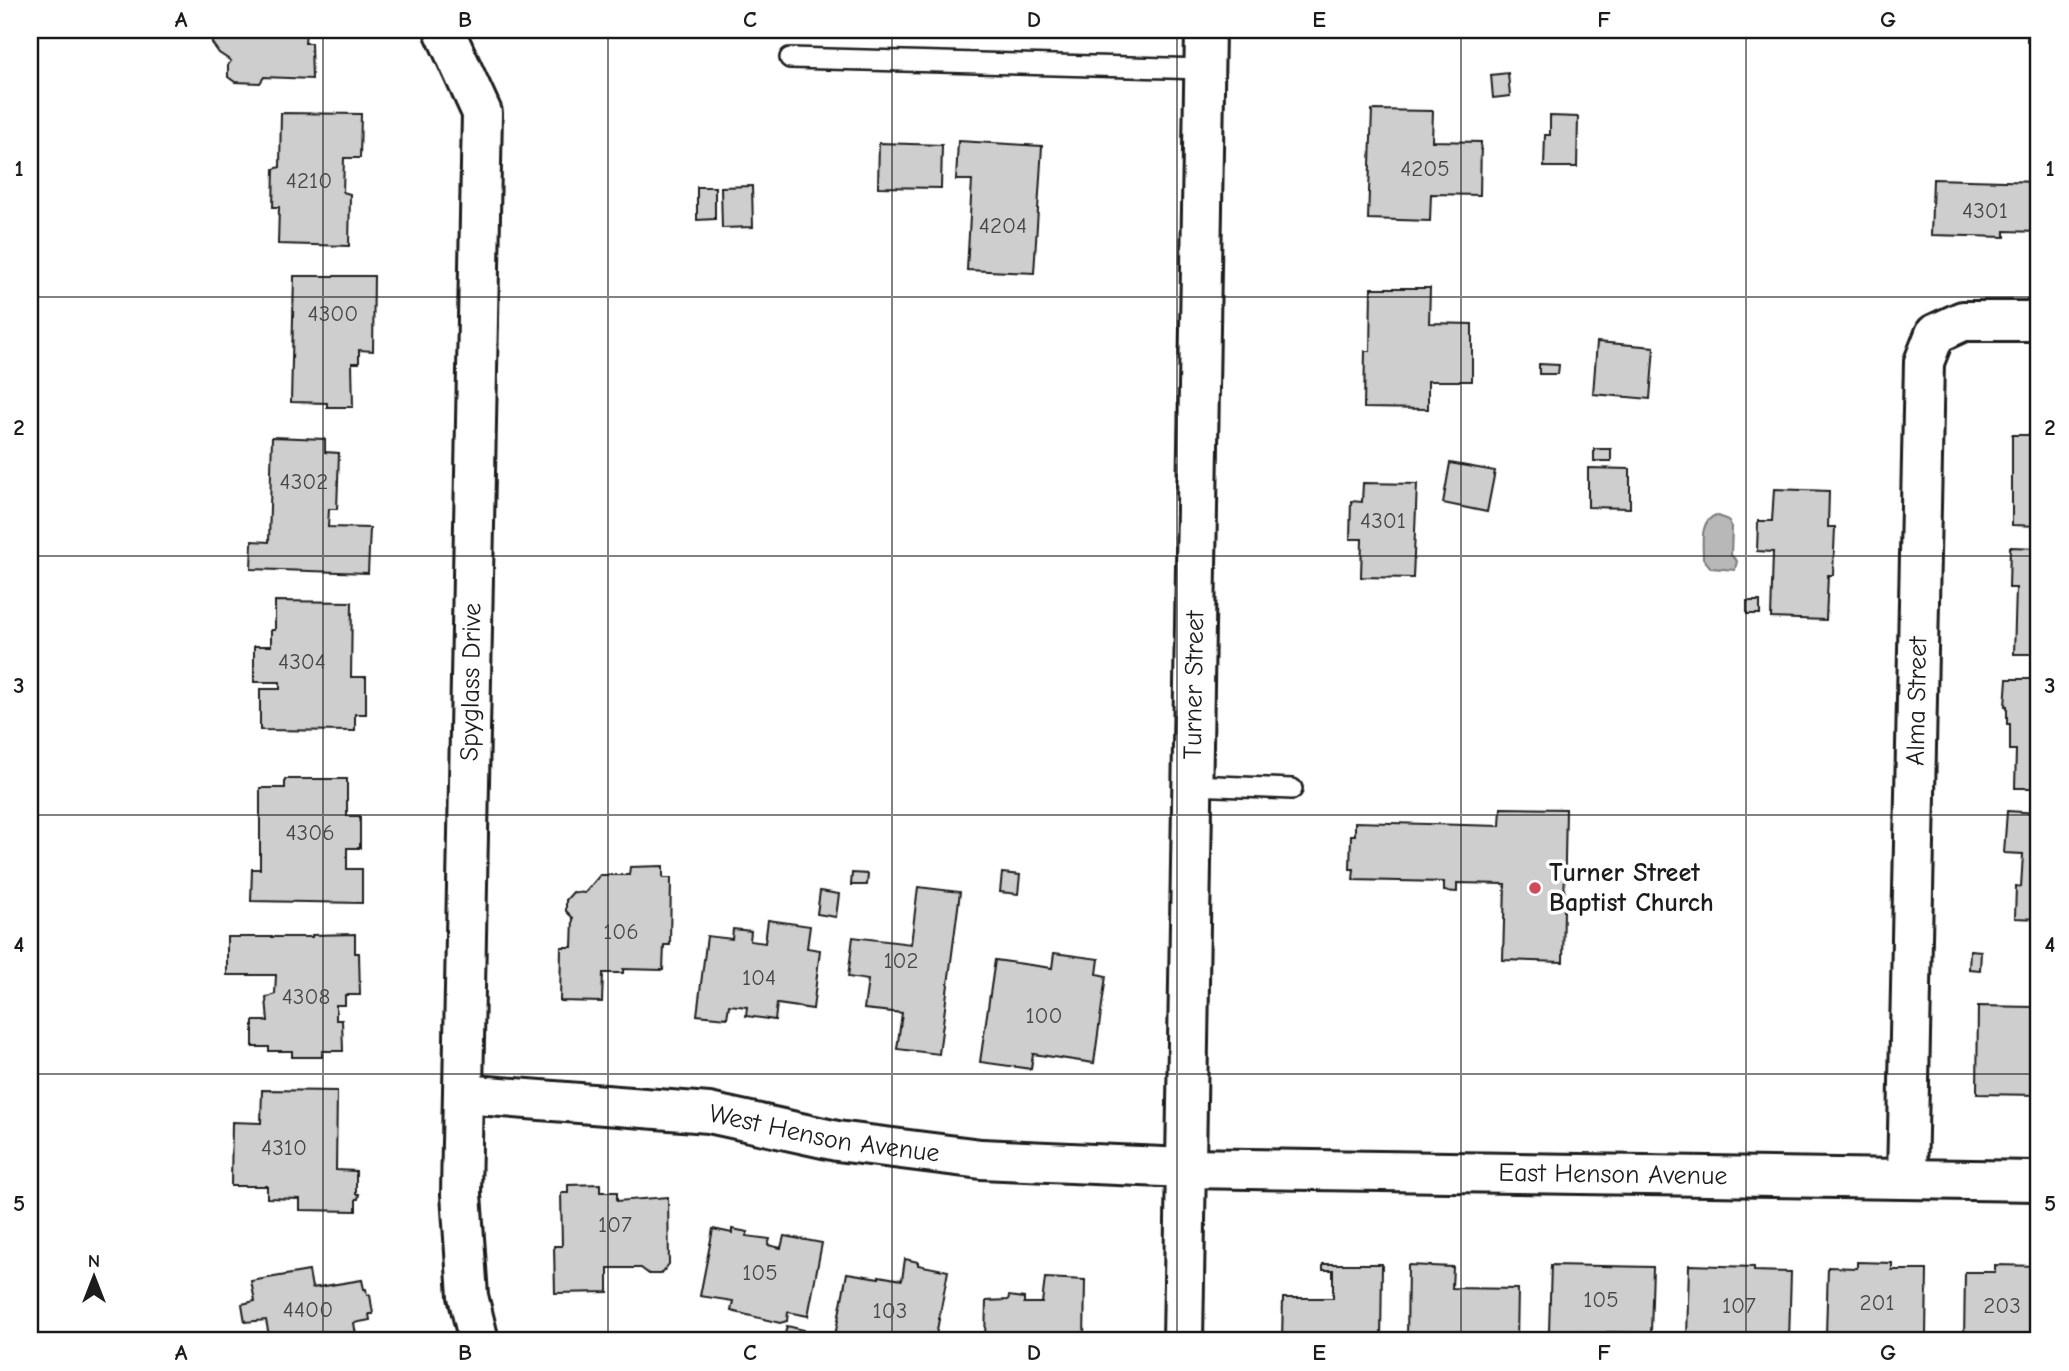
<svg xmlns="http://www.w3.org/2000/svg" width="2069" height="1371" viewBox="0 0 2069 1371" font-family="'Comic Neue',sans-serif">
<rect width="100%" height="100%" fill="#fff"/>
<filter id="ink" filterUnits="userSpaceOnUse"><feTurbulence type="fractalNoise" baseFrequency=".0143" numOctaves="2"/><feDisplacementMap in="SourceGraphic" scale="14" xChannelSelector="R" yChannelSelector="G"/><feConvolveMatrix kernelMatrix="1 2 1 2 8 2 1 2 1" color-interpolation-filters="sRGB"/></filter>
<g filter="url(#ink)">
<path fill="#b8b8b8" stroke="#7a7a7a" stroke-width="2" d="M1716 515 1728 520 1732 527 1731 555 1737 561 1735 570 1711 568 1703 558C1703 543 1699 521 1716 515Z"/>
<g fill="#cecece" stroke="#1c1c1c" stroke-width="2">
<path d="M211 30H306L305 43H311L312 79 264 77 260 83 235 82 228 77V65L231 61 219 53 212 43Z"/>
<rect x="2027" y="30" width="12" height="12"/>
<path d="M1508 73 1510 96 1493 98 1491 75Z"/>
<path d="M1372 110 1433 111 1432 141 1481 142 1480 195 1431 194 1430 221 1368 219Z"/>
<path d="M281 113 361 114 360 158H344L343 192 350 194 349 246 278 244 279 207H273L274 169 280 167Z"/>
<path d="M1550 116 1578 117 1577 167H1544L1545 135H1550Z"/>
<path d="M958 141 1042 146 1034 273 967 270 972 180H956Z"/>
<path d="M879 143 942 145 941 188 878 187Z"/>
<path d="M1933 179 2039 182 2038 232 2005 231V237L1931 235Z"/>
<path d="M752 186 753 227 722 228 721 187Z"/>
<path d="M697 187H715V219L697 220Z"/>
<path d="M294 276H374L373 351 359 350V363H352L353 407H327V403L291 402Z"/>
<path d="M1371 288H1430L1429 323 1472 324V381H1428V409L1364 408 1365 351H1370Z"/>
<path d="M1597 342 1654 347 1650 399 1593 394Z"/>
<path d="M1539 364 1559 365 1558 374H1539Z"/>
<path d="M2012 435H2039V526L2012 525Z"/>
<path d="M272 437 325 439V452L339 453 337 509H329L328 527 370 528 368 573 251 569 252 541 269 542Z"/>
<rect x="1594" y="449" width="17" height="12"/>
<path d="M1450 463 1495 471 1487 512 1443 503Z"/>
<path d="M1588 468 1630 469V508L1588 507Z"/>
<path d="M1363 483 1417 484 1413 578 1361 577 1362 539H1350L1351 501 1362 502Z"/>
<path d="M1774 489 1829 491 1828 527H1835L1833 575H1828L1826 620 1771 618 1773 552 1757 551 1758 521H1772Z"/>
<path d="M2010 547 2039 548V654H2014L2016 588H2009Z"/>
<path d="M275 601 352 602 351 677H366V714H355V731L260 730V689H280V682H254V646H271V630H275Z"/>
<rect x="1747" y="601" width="13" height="13"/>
<path d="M2007 679H2039V788H2015L2016 750H2010V724H2007V706H2005Z"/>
<path d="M285 779H347V816H360V848H347V869H362V903L251 901 252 869H260V788H285Z"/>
<path d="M1501 808 1566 809 1563 962 1503 960 1505 884 1457 883V892L1444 891V882L1353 880 1354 869H1350L1351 835H1355V822L1500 826Z"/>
<path d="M2007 811 2039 813V919L2015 918 2016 886 2021 887 2023 854 2004 853Z"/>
<path d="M663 866V878H671L670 945H664L663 970 623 969V973H603L602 1002 560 1001 561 947H572L573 918 566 911V900L573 892 585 893 600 875H629L630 867Z"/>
<path d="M852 873 868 874 867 885H851Z"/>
<path d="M1002 873 1020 875 1018 894 1000 892Z"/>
<path d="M918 887 960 892 939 1054 897 1049 902 1013 864 1009 868 980 848 977 853 937 911 944Z"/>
<path d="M820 891 839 894 836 917 817 914Z"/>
<path d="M768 920 810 926 807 948 820 950 813 1009 777 1004 775 1020 746 1016 747 1007 729 1005 727 1018 697 1015 707 936 732 939 733 929 751 931 750 941 765 943Z"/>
<path d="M355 934V953H359L360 995H345V1005H336V1020H342L343 1051H322V1057H292V1051H269V1047H253V1021H268L266 998 275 994 276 975H227V937H312V935Z"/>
<path d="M1970 950 1981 951 1980 970 1969 969Z"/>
<path d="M1054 953 1099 959 1097 974 1106 976 1094 1063 1033 1054 1031 1069 980 1062 995 960 1052 968Z"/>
<path d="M1978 1006 2034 1007V1016H2039V1095L1977 1094Z"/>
<path d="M262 1090 337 1091 336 1170 356 1171V1194H359L358 1199H356V1211L300 1210V1199L267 1198V1186H231L232 1122 261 1123Z"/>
<path d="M600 1184V1192H617V1201L668 1197 669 1264 661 1274H649L641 1268H608V1292L555 1293 554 1246H562L561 1193H568V1185Z"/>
<path d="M713 1229 732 1233V1229L748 1232 746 1236 770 1239 768 1245 781 1248 784 1236 822 1243 808 1316 788 1312 787 1321 780 1323 731 1311 733 1301 700 1296Z"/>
<path d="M905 1259 918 1262V1265L948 1271 935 1341H834L847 1273 879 1278V1276L902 1280Z"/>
<path d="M1857 1262 1892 1263V1270H1927L1926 1336 1826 1334 1828 1267 1857 1268Z"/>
<path d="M1323 1264H1382L1381 1341H1282L1283 1298H1333V1270H1323Z"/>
<path d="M1408 1265 1453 1267 1452 1288 1518 1289 1517 1341H1407Z"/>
<path d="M1551 1265 1653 1267 1651 1333 1607 1332V1341H1582L1583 1332 1549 1331Z"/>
<path d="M1689 1265 1754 1267V1271L1791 1272 1789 1340 1746 1338V1341H1719V1339L1687 1338Z"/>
<path d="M1995 1265 2039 1266V1338H2028V1341H1964L1965 1272H1995Z"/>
<path d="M309 1271 312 1288 362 1280 364 1289H366L367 1295H370L373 1314H369L370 1320 354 1323 357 1341H270L266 1320 245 1322 242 1304 255 1301 251 1281Z"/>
<path d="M1045 1278 1085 1280 1084 1341H985L986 1301 1008 1300 1009 1296 1024 1298V1303H1042Z"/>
<path d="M787 1326 804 1330 802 1341H783Z"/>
</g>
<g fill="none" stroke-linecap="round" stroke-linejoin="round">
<defs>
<g id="service">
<path d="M790 58 1205 69"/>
<path d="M1192 785 1292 789"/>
</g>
<g id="minor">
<path d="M444 30 482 113 461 1194 468 1296 479 1341"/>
<path id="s1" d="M463 1094 709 1113 837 1141 981 1159 1186 1168 2039 1181"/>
<path id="s2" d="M1907 1179 1924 362 1935 334 1963 321H2039"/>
</g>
<g id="tertiary">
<path id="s3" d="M1183 1341 1205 30"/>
</g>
</defs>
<use href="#service" stroke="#1c1c1c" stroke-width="24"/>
<use href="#minor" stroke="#1c1c1c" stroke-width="44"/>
<use href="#tertiary" stroke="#1c1c1c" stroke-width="44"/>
<use href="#service" stroke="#fff" stroke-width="19"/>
<use href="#minor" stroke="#fff" stroke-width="38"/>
<use href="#tertiary" stroke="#fff" stroke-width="38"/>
</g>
</g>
<path fill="none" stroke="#1c1c1c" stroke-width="2" stroke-opacity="0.55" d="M323 30V1341M608 30V1341M892 30V1341M1177 30V1341M1461 30V1341M1746 30V1341M30 297H2039M30 556H2039M30 815H2039M30 1074H2039"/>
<circle fill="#d1495b" stroke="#fff" stroke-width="2.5" cx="1535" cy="888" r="7"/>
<g text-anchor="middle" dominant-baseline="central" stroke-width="7" stroke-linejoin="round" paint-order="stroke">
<g font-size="23" fill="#484848">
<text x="1425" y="168">4205</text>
<text x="309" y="180">4210</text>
<text x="1985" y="210">4301</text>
<text x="1003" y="225">4204</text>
<text x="333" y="313">4300</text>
<text x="304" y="481">4302</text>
<text x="1383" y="520">4301</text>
<text x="302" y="661">4304</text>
<text x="310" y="832">4306</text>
<text x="621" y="931">106</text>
<text x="901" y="960">102</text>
<text x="759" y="977">104</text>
<text x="306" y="996">4308</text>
<text x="1044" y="1015">100</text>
<text x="284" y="1147">4310</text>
<text x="615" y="1224">107</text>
<text x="760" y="1272">105</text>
<text x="1601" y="1299">105</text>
<text x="1877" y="1302">201</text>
<text x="1739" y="1305">107</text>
<text x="2002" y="1305">203</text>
<text x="308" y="1309">4400</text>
<text x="890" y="1310">103</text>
</g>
<g font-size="26" fill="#1c1c1c" stroke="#fff">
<text transform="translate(471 682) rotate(-89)">Spyglass Drive</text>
<text stroke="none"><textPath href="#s3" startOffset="656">Turner Street</textPath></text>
<text stroke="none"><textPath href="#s2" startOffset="478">Alma Street</textPath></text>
<text stroke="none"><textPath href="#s1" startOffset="364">West Henson Avenue</textPath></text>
<text stroke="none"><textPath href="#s1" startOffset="1155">East Henson Avenue</textPath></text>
</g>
<g font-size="26" font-weight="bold" fill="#1c1c1c" stroke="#fff" text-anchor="start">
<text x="1549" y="873">Turner Street<tspan x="1549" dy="30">Baptist Church</tspan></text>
</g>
</g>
<rect width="2069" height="1371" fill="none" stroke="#fff" stroke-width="77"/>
<g transform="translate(94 1277)" stroke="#ffffff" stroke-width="5" paint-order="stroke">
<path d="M0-5L12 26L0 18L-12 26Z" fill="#1c1c1c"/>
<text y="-10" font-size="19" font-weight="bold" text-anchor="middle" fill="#1c1c1c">N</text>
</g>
<rect x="38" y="38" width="1992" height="1294" fill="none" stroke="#1c1c1c" stroke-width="2.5"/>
<g font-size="23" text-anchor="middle" font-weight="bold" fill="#1c1c1c">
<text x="181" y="27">A</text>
<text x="465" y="27">B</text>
<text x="750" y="27">C</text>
<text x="1034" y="27">D</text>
<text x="1319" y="27">E</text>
<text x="1604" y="27">F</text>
<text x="1888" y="27">G</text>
<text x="19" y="176">1</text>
<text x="2050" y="176">1</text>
<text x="19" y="435">2</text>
<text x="2050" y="435">2</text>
<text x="19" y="693">3</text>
<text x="2050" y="693">3</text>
<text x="19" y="952">4</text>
<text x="2050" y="952">4</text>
<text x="19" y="1211">5</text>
<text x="2050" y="1211">5</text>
<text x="181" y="1360">A</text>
<text x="465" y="1360">B</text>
<text x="750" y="1360">C</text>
<text x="1034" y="1360">D</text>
<text x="1319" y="1360">E</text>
<text x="1604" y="1360">F</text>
<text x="1888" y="1360">G</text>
</g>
</svg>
